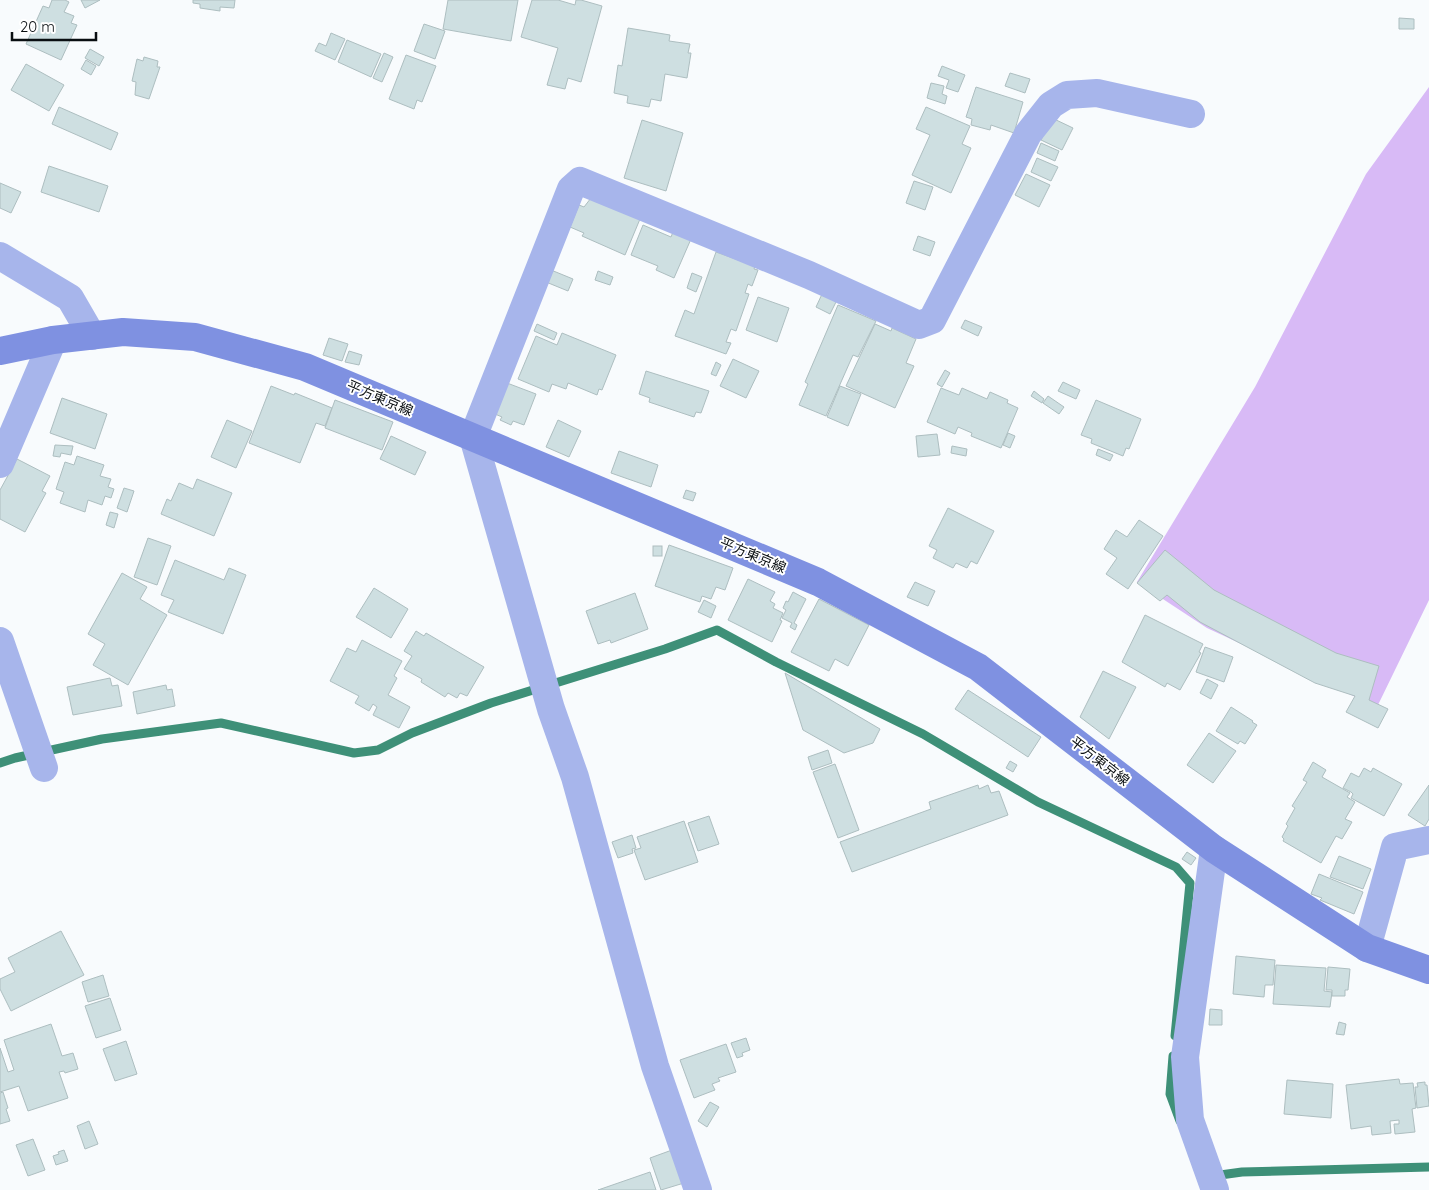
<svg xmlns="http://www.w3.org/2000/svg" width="1429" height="1190" viewBox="0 0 1429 1190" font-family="Quicksand,'Noto Sans JP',sans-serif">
<rect width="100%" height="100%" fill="#f8fbfd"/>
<path fill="#d8baf6" d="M1429 87V600L1377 707 1207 628 1137 582 1255 387 1366 174Z"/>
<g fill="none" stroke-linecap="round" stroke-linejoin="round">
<g stroke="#3e9078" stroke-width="9">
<path d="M0 763 15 758 102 739 221 723 354 753 378 750 412 733 491 703 665 649 717 630 776 662 923 734 1038 802 1176 867 1190 883 1175 1036"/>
<path d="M1173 1056 1170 1094 1180 1121"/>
<path d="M1213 1176 1242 1172 1429 1167"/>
</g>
</g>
<g fill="#cedfe1" stroke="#adbec0">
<path d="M52 0H65L69 2 64 12 74 16 71 23 77 25 61 60 26 44 43 6 49 8Z"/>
<path d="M81 0H100L85 8Z"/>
<path d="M193 0H235L234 8 220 7V11L200 8V4L193 3Z"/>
<path d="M448 0H518L511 41 443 29Z"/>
<path d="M532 0H558L575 5 576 0H581L602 6 581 82 568 78 565 89 547 85 558 48 521 37Z"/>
<path d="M1399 18 1414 19V29H1399Z"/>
<path d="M424 24 445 31 435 59 414 51Z"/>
<path d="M628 28 670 35 669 41 690 44 688 53H691L687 78 665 74 661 101 651 99 649 107 627 103 628 96 614 93 618 65 622 66Z"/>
<path d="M331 33 345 39 335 60 315 51 319 43 326 46Z"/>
<path d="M347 40 381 54 371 77 338 62Z"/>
<path d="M90 49 104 57 99 66 85 58Z"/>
<path d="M384 53 393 57 382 82 373 78Z"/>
<path d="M406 55 436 66 422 102 417 100 414 109 389 99Z"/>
<path d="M144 57 158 61 157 67H160L149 99 135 95 136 82 132 81 137 59 143 61Z"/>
<path d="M86 60 96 66 91 75 81 69Z"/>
<path d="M26 64 64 85 49 111 11 90Z"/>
<path d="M942 66 965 75 958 92 946 88 949 80 938 76Z"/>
<path d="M1010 73 1030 79 1025 93 1005 86Z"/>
<path d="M931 83 944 86 942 94 947 96 945 104 927 98Z"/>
<path d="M976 87 1023 102 1014 133 991 125 990 130 971 125 972 119 966 117Z"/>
<path d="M59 107 118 133 111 150 52 124Z"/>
<path d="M926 107 970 126 962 144 971 148 951 193 912 175 930 135 916 129Z"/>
<path d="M1052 118 1073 128 1062 150 1041 140Z"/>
<path d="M642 120 683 133 666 191 624 178Z"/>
<path d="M1041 143 1059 151 1055 161 1037 153Z"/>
<path d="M1037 158 1058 167 1051 181 1031 172Z"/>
<path d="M49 166 108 186 99 212 41 192Z"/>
<path d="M1026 174 1050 185 1039 207 1015 195Z"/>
<path d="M914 181 933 187 925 210 906 203Z"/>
<path d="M0 183 21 192 11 213 0 208Z"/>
<path d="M591 198 640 219 625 255 582 236 584 233 570 227 579 205 584 207Z"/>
<path d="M643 225 671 237 673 232 691 239 674 278 656 270 658 266 631 255Z"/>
<path d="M918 236 935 242 930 256 913 250Z"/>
<path d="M716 252 755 266 754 269 758 270 752 286 748 284 745 293 749 294 736 331 731 329 726 342 731 343 726 354 675 336 685 310 694 314Z"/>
<path d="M551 270 573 279 568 291 546 282Z"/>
<path d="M598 271 613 277 610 285 595 280Z"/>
<path d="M692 273 702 277 696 292 687 288Z"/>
<path d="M823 292 837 300 830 314 816 307Z"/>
<path d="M758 297 789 308 777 342 746 330Z"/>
<path d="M838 305 876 321 858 357 853 355 826 416 799 405 808 384 805 382Z"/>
<path d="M965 320 982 327 978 336 961 328Z"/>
<path d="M537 324 557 333 554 340 534 331Z"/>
<path d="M875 324 891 331 892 328 916 339 906 363 914 366 895 408 846 386Z"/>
<path d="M562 333 616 355 602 390 599 389 597 395 568 383 566 389 552 384 549 392 518 379 536 336 557 345Z"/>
<path d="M329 338 348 344 342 361 323 355Z"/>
<path d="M349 351 362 355 359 365 345 362Z"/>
<path d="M733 359 759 371 746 398 720 386Z"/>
<path d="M716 362 721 365 716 376 711 374Z"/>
<path d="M945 370 950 373 942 387 937 384Z"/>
<path d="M646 371 709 391 701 413 696 412 694 417 649 402 650 398 639 394Z"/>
<path d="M1063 382 1080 390 1076 399 1058 391Z"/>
<path d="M507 383 536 394 524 425 513 421 511 425 500 420 502 417 495 414Z"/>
<path d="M271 386 294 395 295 393 332 408 325 426 316 423 300 463 249 443Z"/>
<path d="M840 386 861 394 848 426 827 417Z"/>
<path d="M941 388 959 395 962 388 987 399 990 392 1008 400 1007 403 1018 408 1001 448 971 436 972 433 958 427 955 434 927 422Z"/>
<path d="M1034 391 1044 399 1042 403 1031 396Z"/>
<path d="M1048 396 1064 407 1059 414 1043 403Z"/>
<path d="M62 398 107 414 95 449 50 433Z"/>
<path d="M335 400 393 422 382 450 325 428Z"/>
<path d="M1096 400 1141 419 1129 449 1126 448 1123 456 1091 443 1092 439 1081 435Z"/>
<path d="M227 420 252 431 236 468 211 457Z"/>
<path d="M558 420 581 431 569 457 546 447Z"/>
<path d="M1008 433 1015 436 1010 448 1003 445Z"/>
<path d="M937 434 940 455 918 457 916 436Z"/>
<path d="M391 436 426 452 415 475 380 459Z"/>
<path d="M55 445 73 446 71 455 61 453 60 457 53 456Z"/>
<path d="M952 446 967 449 966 456 951 453Z"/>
<path d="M1098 449 1113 455 1110 461 1096 455Z"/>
<path d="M619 451 658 465 651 487 611 473Z"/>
<path d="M77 456 104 465 100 476 111 479 108 487 114 489 111 498 105 496 102 505 88 500 85 512 60 503 64 492 56 489 65 462 74 465Z"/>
<path d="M17 459 50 476 42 491 46 493 25 532 0 519V490Z"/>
<path d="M197 479 232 493 214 536 161 514 167 499 171 501 179 483 193 489Z"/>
<path d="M124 488 134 491 127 512 117 508Z"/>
<path d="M686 490 696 493 693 501 683 498Z"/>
<path d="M948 508 994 531 977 564 971 561 967 568 956 563 953 568 933 558 937 550 929 546Z"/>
<path d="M110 512 118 514 114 528 106 525Z"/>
<path d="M1139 520 1163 536 1128 589 1106 574 1117 558 1104 549 1116 530 1127 537Z"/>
<path d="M148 538 171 546 157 585 134 577Z"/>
<path d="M669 545 733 568 725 590 716 587 711 599 702 596 700 602 655 586Z"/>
<rect x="653" y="546" width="9" height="10"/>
<path d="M1165 550 1214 590 1336 653 1379 666 1369 700 1388 709 1378 728 1346 712 1355 696 1315 683 1200 622 1167 595 1160 601 1137 583Z"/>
<path d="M175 560 224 580 229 568 246 575 223 634 168 612 174 600 161 595Z"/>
<path d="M122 573 147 587 140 599 167 615 128 685 93 665 105 644 88 634Z"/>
<path d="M748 579 775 592 770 601 775 604 773 608 783 613 780 620 782 621 772 642 728 620Z"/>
<path d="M915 582 935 591 928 606 907 597Z"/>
<path d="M374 588 408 609 391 638 356 617Z"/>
<path d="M793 592 806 599 794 623 797 625 795 630 790 627 792 623 782 618 786 610 783 608 786 601 788 602Z"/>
<path d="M635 593 648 629 611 643 610 640 598 644 586 611Z"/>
<path d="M819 599 869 625 848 666 835 659 829 671 791 652Z"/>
<path d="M704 600 716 606 711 618 698 612Z"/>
<path d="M1145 615 1203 644 1199 652 1201 653 1180 690 1167 683 1165 687 1122 662Z"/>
<path d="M416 631 424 636 426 633 484 667 467 696 460 693 457 698 448 693 445 697 421 682 422 679 404 669 412 656 404 651Z"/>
<path d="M362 640 402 661 394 676 397 678 388 695 410 707 399 728 373 715 377 707 373 704 369 711 355 703 359 696 330 681 347 648 356 652Z"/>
<path d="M1205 647 1233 657 1224 682 1196 672Z"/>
<path d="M1103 671 1136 687 1109 739 1080 717Z"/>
<path d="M785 673 880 729 873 743 844 753 803 730Z"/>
<path d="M110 678 112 686 118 685 122 706 73 715 67 687Z"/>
<path d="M1207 679 1218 685 1211 699 1200 693Z"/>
<path d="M166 685 167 690 172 689 175 706 137 714 133 692Z"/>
<path d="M968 690 1041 737 1028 757 955 709Z"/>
<path d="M1231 707 1253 721 1252 722 1257 725 1245 744 1240 741 1238 744 1216 731Z"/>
<path d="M1209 733 1236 751 1213 783 1187 765Z"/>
<path d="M828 750 832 763 812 770 808 757Z"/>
<path d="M1010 761 1017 765 1013 772 1006 768Z"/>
<path d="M1313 762 1326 770 1322 777 1350 793 1347 797 1355 802 1345 819 1352 822 1342 839 1336 836 1321 863 1283 841 1284 839 1282 837 1288 826 1286 824 1295 808 1292 806 1307 782 1303 780Z"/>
<path d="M835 764 859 830 838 838 813 772Z"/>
<path d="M1364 768 1371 772 1373 768 1402 784 1384 816 1351 798 1353 794 1351 792 1343 788 1351 773 1359 777Z"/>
<path d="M978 785 979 789 988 785 991 793 999 791 1008 815 852 872 840 842 931 809 929 802Z"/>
<path d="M1429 785V819L1425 826 1408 815Z"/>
<path d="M709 816 719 844 698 851 688 823Z"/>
<path d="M684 821 698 862 645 880 634 850 641 848 637 837Z"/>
<path d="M632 835 636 848 632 849 633 853 618 858 612 842Z"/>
<path d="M1187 852 1196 858 1191 865 1182 859Z"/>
<path d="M1339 856 1371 869 1363 889 1330 877Z"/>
<path d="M1319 874 1363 892 1354 914 1320 900 1322 898 1311 894Z"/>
<path d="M61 931 84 975 11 1011 0 989V979L15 972 8 958Z"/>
<path d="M1236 956 1275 960 1273 985H1265L1264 997 1233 994Z"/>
<path d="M1276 965 1326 968 1324 991 1332 992 1330 1007 1273 1004Z"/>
<path d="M1328 967 1350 969 1348 990H1345V996H1332V990H1326Z"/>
<path d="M103 975 109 996 88 1002 82 982Z"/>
<path d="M110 998 121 1030 96 1038 85 1006Z"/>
<path d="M1210 1009 1222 1010V1025H1209Z"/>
<path d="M1339 1022 1346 1024 1344 1035 1336 1034Z"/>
<path d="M51 1024 62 1056 73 1053 78 1069 65 1073 64 1071 59 1072 68 1098 28 1111 19 1086 0 1092V1048L8 1072 14 1070 4 1040Z"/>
<path d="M746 1038 750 1050 742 1053 743 1056 737 1058 731 1043Z"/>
<path d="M126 1041 137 1074 115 1081 103 1049Z"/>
<path d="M726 1044 736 1072 718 1078 720 1081 712 1084 715 1090 694 1098 680 1060Z"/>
<path d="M1399 1079 1400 1084 1413 1083 1416 1108 1412 1109 1415 1132 1395 1134 1394 1124H1399V1120L1390 1121 1391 1133 1372 1135 1371 1126 1351 1129 1346 1085Z"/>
<path d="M1287 1080 1333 1084 1331 1118 1284 1114Z"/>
<path d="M1425 1082V1085H1427L1429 1106 1417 1108 1415 1087H1418L1417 1083Z"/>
<path d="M3 1092 8 1108 6 1109 10 1121 0 1124V1093Z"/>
<path d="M710 1102 719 1107 707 1127 698 1121Z"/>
<path d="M89 1121 98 1144 85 1149 77 1126Z"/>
<path d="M33 1139 45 1170 28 1176 16 1145Z"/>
<path d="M64 1150 68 1161 56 1165 53 1156 59 1154 58 1152Z"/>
<path d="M672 1150 684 1183 661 1190 650 1158Z"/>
<path d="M650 1172 656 1190H598Z"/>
</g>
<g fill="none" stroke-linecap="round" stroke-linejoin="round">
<g stroke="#a7b5eb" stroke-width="28">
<path d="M0 256 70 298 92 336"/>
<path d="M0 464 53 340"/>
<path d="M0 641 44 768"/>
<path d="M1214 849 1185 1057 1190 1120 1215 1190"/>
<path d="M1367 948 1395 847 1429 840"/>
<path d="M698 1190 655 1066 575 777 551 709 473 437 571 189 580 181 809 275 919 325 932 320 1028 134 1051 105 1067 95 1097 93 1191 114"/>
</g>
<path stroke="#7f91e1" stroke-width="28" d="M0 351 53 340 123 332 195 337 305 367 818 582 978 667 1214 849 1367 948 1429 970"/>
</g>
<g text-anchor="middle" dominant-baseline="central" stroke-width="4" stroke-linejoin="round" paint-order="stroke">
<g font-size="14" fill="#090e11" stroke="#fff">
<text transform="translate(380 398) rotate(23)">平方東京線</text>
<text transform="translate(753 555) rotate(23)">平方東京線</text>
<text transform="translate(1100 761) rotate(38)">平方東京線</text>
</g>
</g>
<path d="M12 32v8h84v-8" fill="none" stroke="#090e11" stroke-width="2.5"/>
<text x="20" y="32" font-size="15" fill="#090e11" stroke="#ffffff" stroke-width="4" paint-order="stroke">20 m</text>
</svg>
